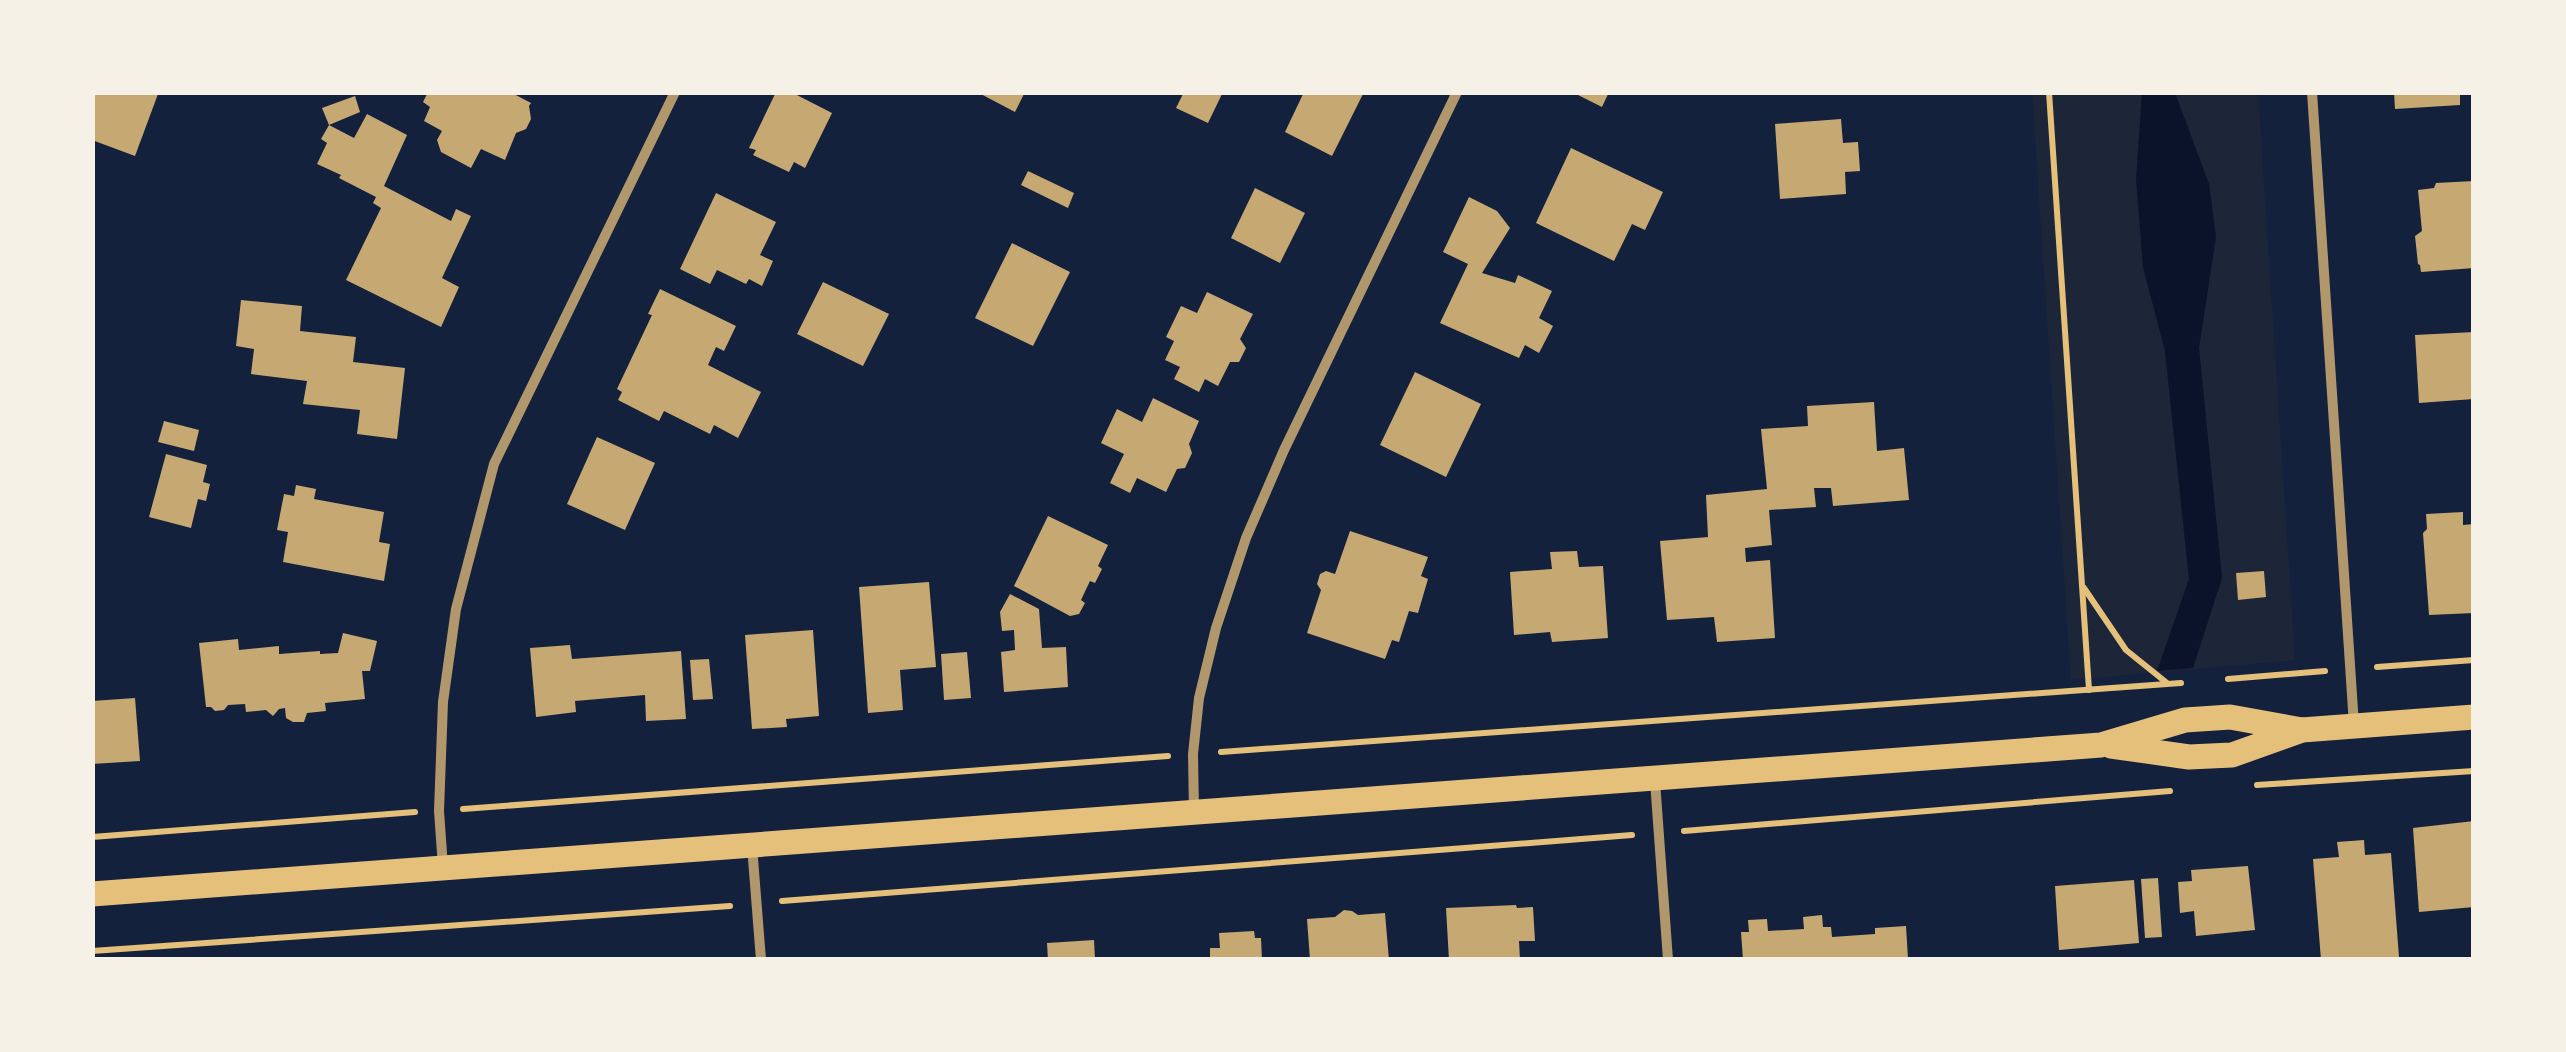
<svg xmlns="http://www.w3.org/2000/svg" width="2566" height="1052" viewBox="0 0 2566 1052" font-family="Raleway,sans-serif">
<rect width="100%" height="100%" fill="#14213d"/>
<path fill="#1d2539" d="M2032 93H2142L2143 267 2165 351 2189 579 2158 671 2193 667 2222 578 2199 348 2216 237 2209 184 2175 93H2258L2295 660 2071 680Z"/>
<path fill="#0b132b" d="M2142 93H2175L2209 184 2216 237 2199 348 2222 578 2193 668 2157 671 2189 579 2165 351 2143 267 2136 179Z"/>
<g fill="#c6a872">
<path d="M92 92 158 94 135 156 92 140Z"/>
<path d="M428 92H510L531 103 529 106 531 119 526 129 516 133 505 160 481 149 471 168 441 152 437 140 442 131 424 121 430 107 423 102Z"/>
<path d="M776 92H791L832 113 805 168 794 162 789 172 753 155 756 150 749 148Z"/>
<path d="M977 92H1025L1015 112Z"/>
<path d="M1184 92H1223L1208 123 1176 108Z"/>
<path d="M1304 92H1364L1332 156 1285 132Z"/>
<path d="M1572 92H1609L1602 107Z"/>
<path d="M2394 92H2460V105L2395 109Z"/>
<path d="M355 96 360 112 329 125 322 108Z"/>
<path d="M367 114 407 135 384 186 451 221 456 209 471 216 442 278 459 287 441 327 346 280 381 208 373 203 376 197 339 178 341 175 317 164 327 143 321 139 329 125 354 138Z"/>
<path d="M1841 119 1843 143 1858 142 1860 171 1845 172 1846 194 1780 199 1775 124Z"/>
<path d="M1571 148 1663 192 1645 230 1632 224 1614 261 1536 223Z"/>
<path d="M1028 171 1074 193 1068 208 1021 185Z"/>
<path d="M2474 181V268L2421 272 2420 265 2418 264 2415 236 2422 231 2418 190 2434 188 2436 183Z"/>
<path d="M1255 188 1305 213 1280 263 1231 238Z"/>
<path d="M716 193 776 222 760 255 773 261 762 286 749 279 746 284 717 270 710 284 680 269Z"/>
<path d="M1469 197 1497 211 1510 228 1482 273 1515 283 1518 275 1552 291 1539 318 1553 326 1539 353 1525 345 1519 358 1440 323 1468 264 1443 252Z"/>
<path d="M1012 243 1070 272 1033 346 975 318Z"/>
<path d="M823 282 889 314 863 366 797 334Z"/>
<path d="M660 289 736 326 724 351 716 347 708 365 761 392 738 438 714 425 710 434 664 411 659 421 618 400 622 392 617 389 652 315 648 314Z"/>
<path d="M1207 292 1253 314 1240 339 1246 348 1239 362H1230L1218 386 1205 379 1199 392 1174 379 1180 367 1165 360 1174 341 1166 337 1181 306 1197 313Z"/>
<path d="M241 300 302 306 300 331 356 337 353 362 405 368 397 439 357 434 360 410 303 404 307 381 251 374 254 349 236 346Z"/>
<path d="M2474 332V399L2419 403 2415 335Z"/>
<path d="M1415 372 1481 404 1446 477 1380 445Z"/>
<path d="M1153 398 1199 421 1189 444 1192 453 1185 468 1177 469 1166 492 1137 478 1130 493 1110 483 1124 454 1101 443 1117 409 1142 422Z"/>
<path d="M1874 402 1877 451 1904 448 1909 500 1833 506 1831 488H1814L1816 507 1769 510 1772 545 1745 548 1746 562 1770 560 1775 638 1717 642 1714 617 1667 620 1660 541 1708 537 1706 495 1767 489 1761 429 1808 426 1807 406Z"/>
<path d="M164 421 199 430 194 451 158 442Z"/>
<path d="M597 437 655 463 625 530 567 504Z"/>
<path d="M166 454 207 465 203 482 210 484 206 501 198 499 191 528 149 517Z"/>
<path d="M296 485 316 489 314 499 384 512 379 542 390 544 384 581 283 562 288 532 277 530 284 494 294 496Z"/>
<path d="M2463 512V525L2474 524V613L2429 615 2423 533 2427 529 2426 514Z"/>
<path d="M1048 516 1108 545 1098 566 1102 569 1095 583 1090 581 1081 600 1085 603 1079 614 1070 616 1014 586Z"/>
<path d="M1350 531 1428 557 1421 576 1428 579 1418 613 1409 611 1399 642 1392 640 1385 659 1307 633 1321 590 1317 584 1320 574 1326 571 1335 574Z"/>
<path d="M1577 551 1579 567 1603 566 1608 638 1552 642 1550 632 1514 635 1510 572 1552 569 1550 552Z"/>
<path d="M2264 571 2266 597 2238 600 2236 573Z"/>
<path d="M929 582 936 667 900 670 903 710 868 713 859 587Z"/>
<path d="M1010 594 1039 609 1042 648 1066 647 1068 687 1004 692 1001 652 1015 650 1014 630 1002 631 1000 612Z"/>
<path d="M813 630 819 716 786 719 787 727 752 729 745 635Z"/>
<path d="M343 633 377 641 370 671H362L365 699 325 703 326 711 307 713 304 722H293L286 718 285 708 279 709 273 716 266 710 246 712 245 704 228 705 224 710 215 711 211 707H206L199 643 238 639 239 650 279 646V654L320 651V654L338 653Z"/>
<path d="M570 645 572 659 681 651 686 719 646 721 645 695 575 701 576 712 536 717 530 648Z"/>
<path d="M967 652 971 698 944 700 941 654Z"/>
<path d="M709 659 713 699 693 700 690 660Z"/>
<path d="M135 698 140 761 92 764V701Z"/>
<path d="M2474 821V907L2419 912 2413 828Z"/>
<path d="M2364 840 2365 855 2391 853 2399 957 2373 960H2321L2313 859 2339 857 2337 842Z"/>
<path d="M2248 866 2255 930 2196 936 2194 911 2180 913 2178 882 2192 881 2191 870Z"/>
<path d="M2158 878 2162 937 2145 938 2141 879Z"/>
<path d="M2134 880 2139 943 2059 950 2055 886Z"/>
<path d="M1516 905 1517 908 1533 907 1535 941H1519L1520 960H1449L1446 908Z"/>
<path d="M1344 910 1352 911 1358 915 1385 913 1389 960H1310L1307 919 1335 917Z"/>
<path d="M1822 915 1823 927H1831L1832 937 1875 934V928L1906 926 1908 959 1743 960 1741 932H1749L1748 920 1767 919 1768 931 1804 929 1803 917Z"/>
<path d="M1254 931 1255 938H1261L1262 960H1210V948H1220L1219 933Z"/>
<path d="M1094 940 1095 960H1048L1047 943Z"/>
</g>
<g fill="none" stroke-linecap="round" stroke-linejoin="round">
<g stroke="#e5c07b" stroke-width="6">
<path d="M2049 92 2089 690"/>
<path d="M2084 588 2126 650 2167 683"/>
<path d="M2377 667 2474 660"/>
<path d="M2228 679 2325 671"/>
<path d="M1221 752 2181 683"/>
<path d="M2257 785 2474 771"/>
<path d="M463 809 1168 756"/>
<path d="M1684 831 2170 791"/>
<path d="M92 837 415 812"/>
<path d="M782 901 1632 835"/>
<path d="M92 951 730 906"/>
</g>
<g stroke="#b1986c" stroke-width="10">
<path d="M2312 92 2354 725"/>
<path d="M1655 781 1668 960"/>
<path d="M1194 812 1193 754 1199 698 1216 628 1246 538 1284 450 1457 92"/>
<path d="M752 846 761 960"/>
<path d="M443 867 439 811 443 702 456 609 494 464 675 92"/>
</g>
<g stroke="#e5c07b" stroke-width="25">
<path d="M2111 746 2189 757 2232 755 2302 730 2474 717"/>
<path d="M92 894 2101 745 2185 720 2230 717 2302 730"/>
</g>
</g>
<rect width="2566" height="1052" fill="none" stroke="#f6f1e7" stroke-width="190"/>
</svg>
